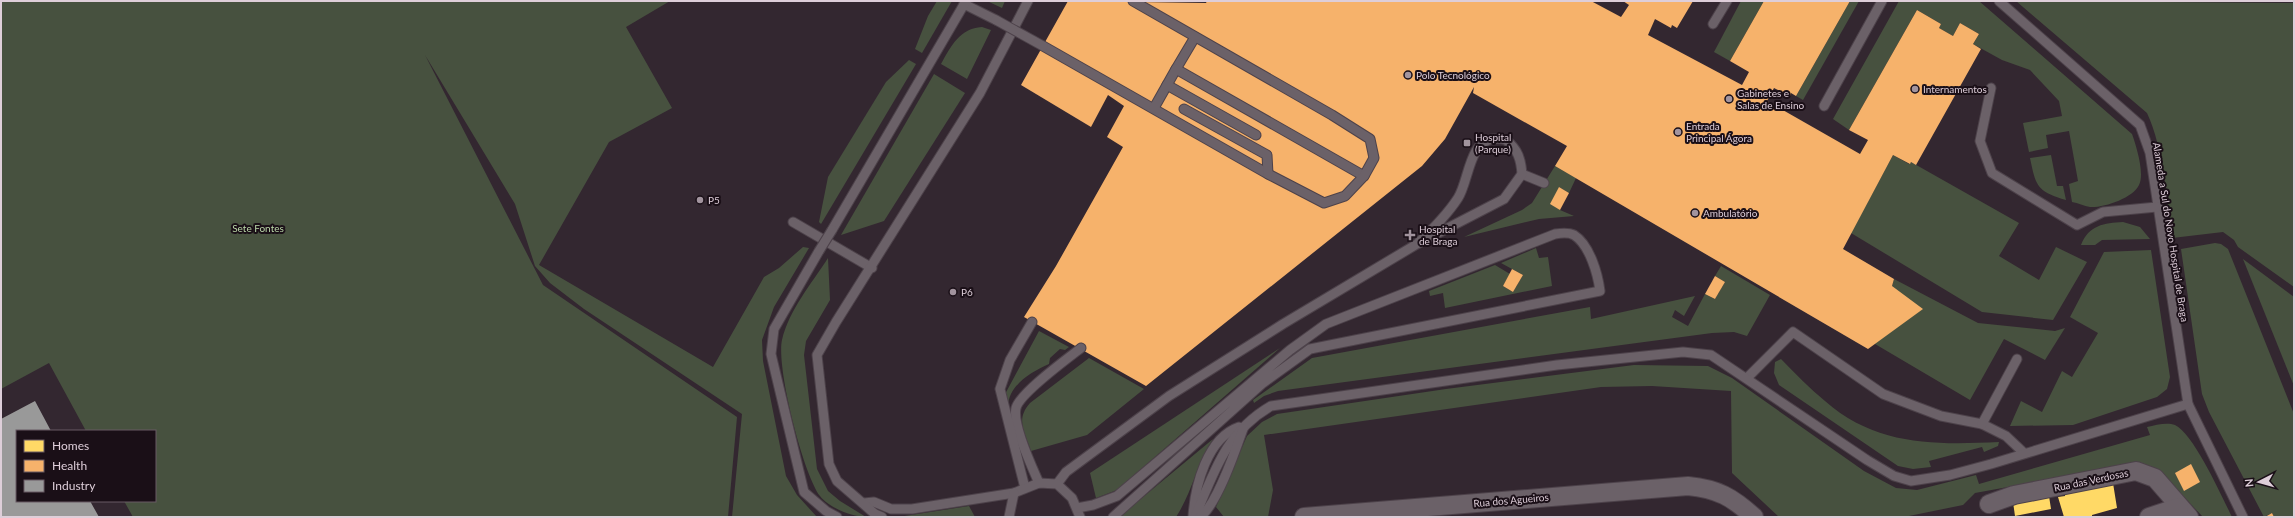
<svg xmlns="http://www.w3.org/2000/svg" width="2295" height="518" viewBox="0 0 2295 518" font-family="Lato,sans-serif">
<rect width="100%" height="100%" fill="#332730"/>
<g fill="#47513f">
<path d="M1 1H670L626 27 672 108 609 142 539 265 713 367 764 277 779 268 803 247 809 248 774 307 762 340 763 361 786 476 797 495 817 517H732L742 414 584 309 550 283 535 266 515 204 425 55 543 285 737 417 728 517H133L124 501H155V431H86L49 363 1 389Z"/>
<path d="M937 1H952L922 53 915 49 928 16Z"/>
<path d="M987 1H1005L1002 8Z"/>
<path d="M1741 1H1764L1730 61 1714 52Z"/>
<path d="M1850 1H1859L1803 100 1796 96Z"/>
<path d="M1899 1H1979L2132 134C2136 145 2145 174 2139 185 2133 198 2104 208 2090 207 2084 206 2078 203 2072 202L2069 184 2078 181 2069 131 2046 135 2048 148 2029 152 2023 123 2062 116 2059 101 2030 70 2002 60 1973 44 1979 34 1960 23 1953 36 1939 28 1941 24 1917 10 1849 130 1833 119Z"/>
<path d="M2016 1 2294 3V287L2238 247 2234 240 2223 232 2172 238C2166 197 2164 150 2147 113Z"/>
<path d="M982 27 991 30 967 79 941 64C951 46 960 28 982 27Z"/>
<path d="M909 60 916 64 821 224 819 222 828 177 886 82Z"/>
<path d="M934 74 965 93 884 221 841 235Z"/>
<path d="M1893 155 1909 164 1911 162 2019 223 1999 256 2039 280 2056 247 2087 262 2053 320 1982 312 1851 233Z"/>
<path d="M2051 155 2057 186H2063L2066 200C2037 191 2036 187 2030 158Z"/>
<path d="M1555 166 1576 178 1569 193 1559 187 1560 210 1574 216 1539 219 1464 237 1522 210 1532 203Z"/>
<path d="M2123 222 2140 227 2150 239 2102 240 2095 245H2081C2089 225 2104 223 2123 222Z"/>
<path d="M2215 243 2221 244 2228 249 2294 414V517H2274L2272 513 2264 517 2209 412 2202 394 2181 249Z"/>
<path d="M1536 248 1539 258 1548 257 1552 286 1445 308 1443 293 1430 296 1429 291 1495 265 1510 274 1503 286 1513 292 1523 275 1501 263Z"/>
<path d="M2151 250 2170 377 2167 389 2157 397 2073 425 2010 426 2021 401 2042 412 2062 371 2072 377 2098 333 2070 317 2104 252Z"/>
<path d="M828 258 830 300 806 341 804 355 817 469 828 491 840 501 866 517C852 517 828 507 820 496 803 473 776 367 782 340 789 310 812 283 828 258Z"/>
<path d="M2243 259 2294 297V386Z"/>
<path d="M1721 266 1770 295 1747 336 1734 332 1712 333 1278 391 1264 396 1254 403 1253 400 1312 358 1590 307 1591 319 1695 296 1684 316 1675 310 1672 317 1688 326 1705 294 1715 299 1725 282 1715 276Z"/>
<path d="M1894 279 1978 323 2055 331 2065 328 2045 360 2004 339 1970 400 1875 344Z"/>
<path d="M1039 331 1069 347 1065 350 1060 349 1050 358 1049 364C1031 372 1009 385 1008 406L1004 396Z"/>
<path d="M1280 348 1117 490 1096 498 1090 473Z"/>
<path d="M1089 358 1144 389 1087 435 1031 451C1025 432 1015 420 1030 403Z"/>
<path d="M1781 359C1795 373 1809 388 1825 401 1876 446 1935 445 1999 442L1998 446 1984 452 1982 447 1929 461 1931 467 1913 469 1898 466 1779 385 1774 373 1775 362Z"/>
<path d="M1634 365 1708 366 1732 378 1864 471 1896 488 1917 490 1976 475 1979 484 2150 435 2147 427C2156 425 2167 422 2175 425 2194 434 2222 497 2232 517H2203L2160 472 2141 463 1975 493 1963 505 1904 517H1779L1732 473 1731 391 1652 386 1601 387 1264 435 1273 490 1268 517H1224L1216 507 1247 436 1262 422 1277 414 1446 389Z"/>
<path d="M1213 439C1197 463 1192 493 1176 517H1119Z"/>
<path d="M969 506 975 517H898Z"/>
</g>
<g fill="#ffd966">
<path d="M2113 483 2117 508 2092 515V517H2064L2058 497 2065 496V492Z"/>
<path d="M2049 496 2051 509 2015 516 2013 502Z"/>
</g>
<g fill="#f6b26b">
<path d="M1068 1 1206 3 1207 1H1591L1621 17 1629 5 1623 1H1693L1677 28 1672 25 1671 28 1655 19 1648 35 1742 85 1749 72 1730 61 1764 1H1850L1796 96 1791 93 1790 96 1774 88 1767 101 1860 154 1868 140 1849 130 1917 10 1941 24 1939 28 1953 36 1960 23 1979 34 1973 44 1981 49 1916 165 1911 162 1910 164 1893 155 1843 249 1894 279 1892 286 1923 309 1868 349 1555 166 1567 146 1473 93 1474 87 1445 139 1422 166 1146 386 1024 317 1056 266 1123 147 1107 137 1124 106 1108 95 1091 127 1021 85Z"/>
<path d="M1559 187 1569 193 1560 210 1550 204Z"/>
<path d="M1512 269 1523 275 1513 292 1503 286Z"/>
<path d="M1715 276 1725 282 1715 299 1705 294Z"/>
<path d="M2191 464 2200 482 2184 491 2175 473Z"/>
<path d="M2272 513 2274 517H2265Z"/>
</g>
<path fill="#999" d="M35 401 51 431H17V501H90L99 517H1V419Z"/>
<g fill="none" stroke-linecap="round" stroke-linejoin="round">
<defs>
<g id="service">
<path d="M1999 1 2140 125 2150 153 2188 404 2243 517"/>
<path d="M964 4 996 20"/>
<path d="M1713 24 1727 1"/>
<path d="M1195 37 1176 69 1364 176"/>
<path d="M1043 46 1268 174 1324 203 1345 196 1364 176 1374 158 1370 139 1332 115 1133 1"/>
<path d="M1167 85 1256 135"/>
<path d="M1991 88 1980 141 1992 173 2077 225 2103 212 2157 207"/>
<path d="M1824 106 1882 1"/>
<path d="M1154 108 1176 69"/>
<path d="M1184 109 1267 155 1268 174"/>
<path d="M1522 174 1544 183"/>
<path d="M793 222 872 268"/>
<path d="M832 230 966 1"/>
<path d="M819 251 774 329 771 354 804 492 826 511 837 517"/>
<path d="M1747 378 1793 332 1883 394 1941 416 1982 424 2006 436 2024 453"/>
<path d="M1982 424 2017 359"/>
<path d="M1039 483C1032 467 1012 425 1016 408 1020 393 1067 359 1081 348"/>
<path d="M1057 484 1066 472 1169 396 1283 324 1417 244 1504 199 1522 174C1521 160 1518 149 1506 140 1502 138 1498 139 1494 139 1469 140 1469 181 1458 198 1447 215 1432 230 1417 244"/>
<path d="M1025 488 1000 389 1010 360 1032 322"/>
<path d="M864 503 874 502 891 509H912L1014 493 1039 483 1057 484 1072 498 1080 517"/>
<path d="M1077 508 1093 505 1117 496 1290 350 1326 324 1555 234C1561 233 1568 232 1574 235 1590 245 1598 275 1600 291L1310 349 1263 383 1113 517"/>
<path d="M1193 516C1195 486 1207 438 1239 427"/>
<path d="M882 517 875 514 837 481 829 464 817 355 836 322 980 93 1028 1"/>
<path d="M1009 517 1014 493"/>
<path d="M1195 517C1214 472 1226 432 1271 406L1557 365 1683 352 1711 355 1867 460 1894 476 1911 481 1950 475 1991 464 2188 404"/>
<path d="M1200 517C1217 505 1236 449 1243 429"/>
</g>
<g id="minor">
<path d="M1989 504 2014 495 2136 471 2155 478 2189 517"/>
<path d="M1304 517 1688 486C1718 489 1732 497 1754 517"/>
<path d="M2149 517 2179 507"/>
</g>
</defs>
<use href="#service" stroke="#4d424a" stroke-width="11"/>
<use href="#minor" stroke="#4d424a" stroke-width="20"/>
<use href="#service" stroke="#6b6168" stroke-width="9"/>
<use href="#minor" stroke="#6b6168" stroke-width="18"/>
<defs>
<g id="service-bridge">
<path d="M996 20 1043 46"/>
<path d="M819 251 832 230"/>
</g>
</defs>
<use href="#service-bridge" stroke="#4d424a" stroke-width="11" stroke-linecap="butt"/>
<use href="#service-bridge" stroke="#6b6168" stroke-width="9"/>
</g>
<g fill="#a2949e" stroke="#1a0f17" stroke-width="1.5">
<circle cx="1408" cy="75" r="4"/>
<circle cx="1915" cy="89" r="4"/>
<circle cx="1729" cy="99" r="4"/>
<circle cx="1678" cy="132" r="4"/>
<rect x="1463" y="139" width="8" height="8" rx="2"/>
<circle cx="700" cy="200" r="4"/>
<circle cx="1695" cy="213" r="4"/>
<path d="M1408 229h4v4h4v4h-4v4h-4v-4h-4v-4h4z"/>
<circle cx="953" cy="292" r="4"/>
</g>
<g text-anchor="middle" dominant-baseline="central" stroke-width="4" stroke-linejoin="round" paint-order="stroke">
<g font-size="10" fill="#deced9" stroke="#1a0f17" text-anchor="start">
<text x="1416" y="75">Polo Tecnológico</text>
<text x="1923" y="89">Internamentos</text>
<text x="1737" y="93">Gabinetes e<tspan x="1737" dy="12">Salas de Ensino</tspan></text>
<text x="1686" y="126">Entrada<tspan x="1686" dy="12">Principal Ágora</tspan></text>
<text x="1475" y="137">Hospital<tspan x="1475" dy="12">(Parque)</tspan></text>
<text x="708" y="200">P5</text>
<text x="1703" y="213">Ambulatório</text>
<text x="1419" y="229">Hospital<tspan x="1419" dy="12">de Braga</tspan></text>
<text x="961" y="292">P6</text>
</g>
<g font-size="10" fill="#bad7a8" stroke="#1a0f17">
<text x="258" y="228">Sete Fontes</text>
</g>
<g font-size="10" fill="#deced9" stroke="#1a0f17">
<text transform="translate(2171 232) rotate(81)">Alameda a Sul do Novo Hospital de Braga</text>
<text transform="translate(2091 480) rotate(-12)">Rua das Verdosas</text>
<text transform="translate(1511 500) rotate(-5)">Rua dos Agueiros</text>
</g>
</g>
<rect width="2295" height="518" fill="none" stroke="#deced9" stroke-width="4"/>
<rect x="16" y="430" width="140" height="72" fill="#1a0f17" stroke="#685b65"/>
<rect x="24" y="440" width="20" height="12" fill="#ffd966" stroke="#685b65"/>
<text x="52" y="450" font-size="12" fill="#deced9">Homes</text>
<rect x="24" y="460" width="20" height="12" fill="#f6b26b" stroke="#685b65"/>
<text x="52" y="470" font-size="12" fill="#deced9">Health</text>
<rect x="24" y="480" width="20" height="12" fill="#999999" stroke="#685b65"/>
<text x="52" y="490" font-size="12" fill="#deced9">Industry</text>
<g transform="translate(2259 482) rotate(264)" stroke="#1a0f17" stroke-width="3" paint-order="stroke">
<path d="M0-3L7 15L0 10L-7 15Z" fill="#deced9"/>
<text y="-6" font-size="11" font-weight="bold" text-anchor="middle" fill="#deced9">N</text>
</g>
</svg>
